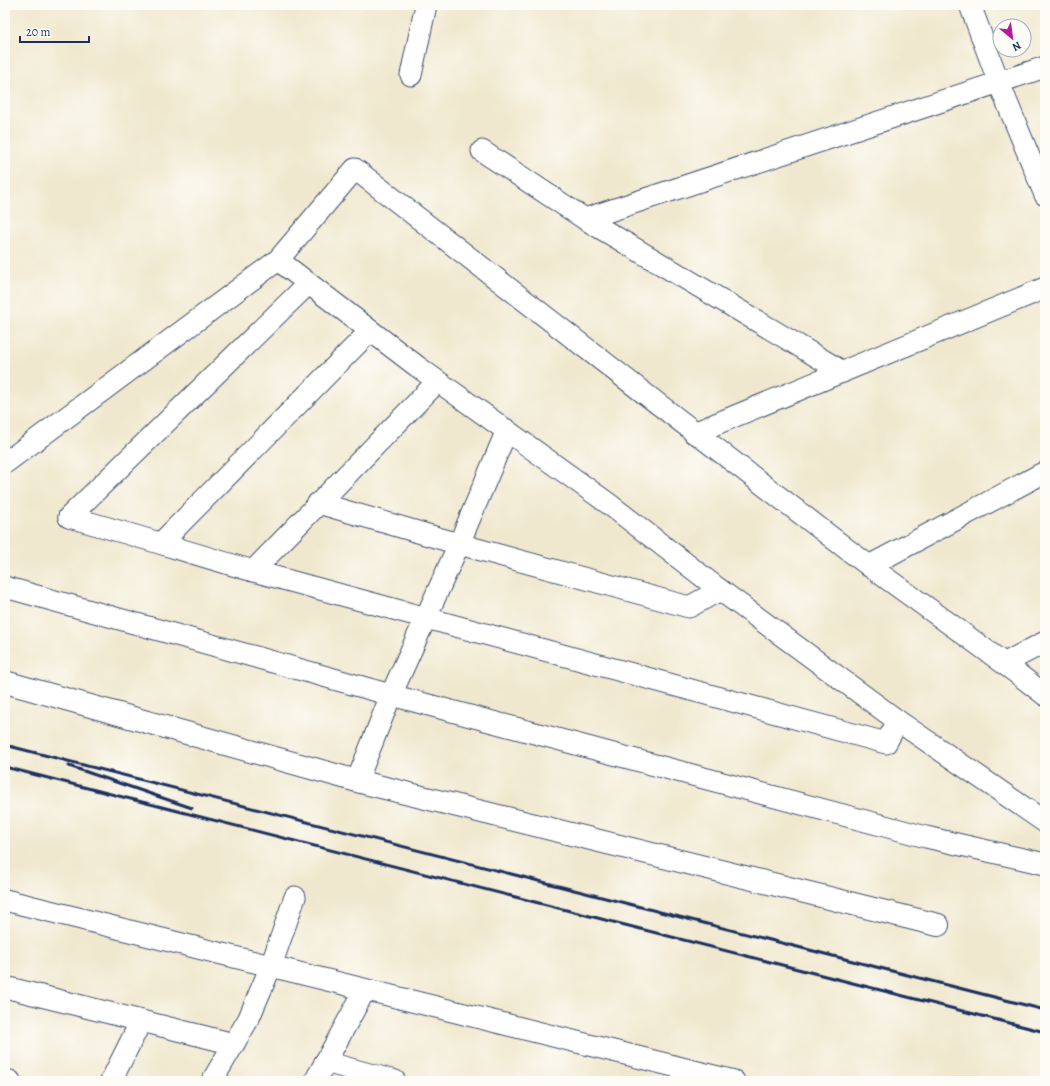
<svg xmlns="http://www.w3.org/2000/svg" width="1050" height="1086" viewBox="0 0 1050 1086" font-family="Alegreya,serif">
<rect width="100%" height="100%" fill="#fdfcf7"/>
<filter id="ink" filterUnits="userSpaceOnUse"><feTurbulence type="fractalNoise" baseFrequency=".025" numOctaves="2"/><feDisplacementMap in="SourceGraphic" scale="8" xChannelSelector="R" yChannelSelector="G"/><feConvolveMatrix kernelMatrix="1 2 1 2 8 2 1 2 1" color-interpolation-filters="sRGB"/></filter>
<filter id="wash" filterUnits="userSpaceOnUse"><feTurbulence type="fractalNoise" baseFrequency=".012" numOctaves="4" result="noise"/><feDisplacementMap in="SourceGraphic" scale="16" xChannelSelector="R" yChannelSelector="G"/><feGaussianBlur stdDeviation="0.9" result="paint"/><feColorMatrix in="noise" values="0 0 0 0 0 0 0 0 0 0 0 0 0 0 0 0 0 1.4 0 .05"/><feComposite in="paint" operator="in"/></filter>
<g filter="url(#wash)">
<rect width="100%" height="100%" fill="#f0e8ce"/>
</g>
<g filter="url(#ink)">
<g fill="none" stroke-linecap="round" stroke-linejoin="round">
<defs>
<g id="minor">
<path d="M970 5 999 83 1045 195"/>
<path d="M411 75 426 5"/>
<path d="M482 151 585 219 843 372"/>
<path d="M585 219 1045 67"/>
<path d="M278 260 418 367 609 504 720 590 898 721 1045 822"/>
<path d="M694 433 1045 288"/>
<path d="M5 463 278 260 355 169C519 296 683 424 848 550 913 599 981 644 1045 695"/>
<path d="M318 503 459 544 689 607 720 590"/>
<path d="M69 517C132 534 194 554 257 572 466 630 676 686 886 743L898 721"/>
<path d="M69 517 308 284"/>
<path d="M161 543 370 331"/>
<path d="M869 566 1045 472"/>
<path d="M253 571 437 382"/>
<path d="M5 587 391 695 926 837 1045 864"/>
<path d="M1005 663 1045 642"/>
<path d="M357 781 391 695 459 544 507 430"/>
<path d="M5 900 734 1081"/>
<path d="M5 987 234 1044"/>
<path d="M325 1062 395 1081"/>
<path d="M5 1080 10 1081"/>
<path d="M111 1081 141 1021"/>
<path d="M212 1081 249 1018 271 966 295 897"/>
<path d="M315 1081 365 990"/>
</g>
<path id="tertiary" d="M5 682 357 781 938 925"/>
</defs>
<use href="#minor" stroke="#3b4b6f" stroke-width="23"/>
<use href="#tertiary" stroke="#3b4b6f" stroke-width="24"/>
<use href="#minor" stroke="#fff" stroke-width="21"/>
<use href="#tertiary" stroke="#fff" stroke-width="22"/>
<g stroke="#1b2f5e" stroke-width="3">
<path d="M5 745 1045 1010"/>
<path d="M69 766 192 808"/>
<path d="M5 767 1045 1032"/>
</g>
</g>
</g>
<rect width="1050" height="1086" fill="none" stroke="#fdfcf7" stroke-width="20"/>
<g transform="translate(1012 38) rotate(151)"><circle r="19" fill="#fdfcf7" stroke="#a3aaba"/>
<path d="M0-3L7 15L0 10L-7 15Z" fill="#b5179e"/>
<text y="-6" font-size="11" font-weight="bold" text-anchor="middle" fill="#1b2f5e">N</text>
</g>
<path d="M20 36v6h69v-6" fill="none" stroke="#1b2f5e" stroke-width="2"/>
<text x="26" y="36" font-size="12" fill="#1b2f5e" stroke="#fdfcf7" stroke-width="3" paint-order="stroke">20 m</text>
</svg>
